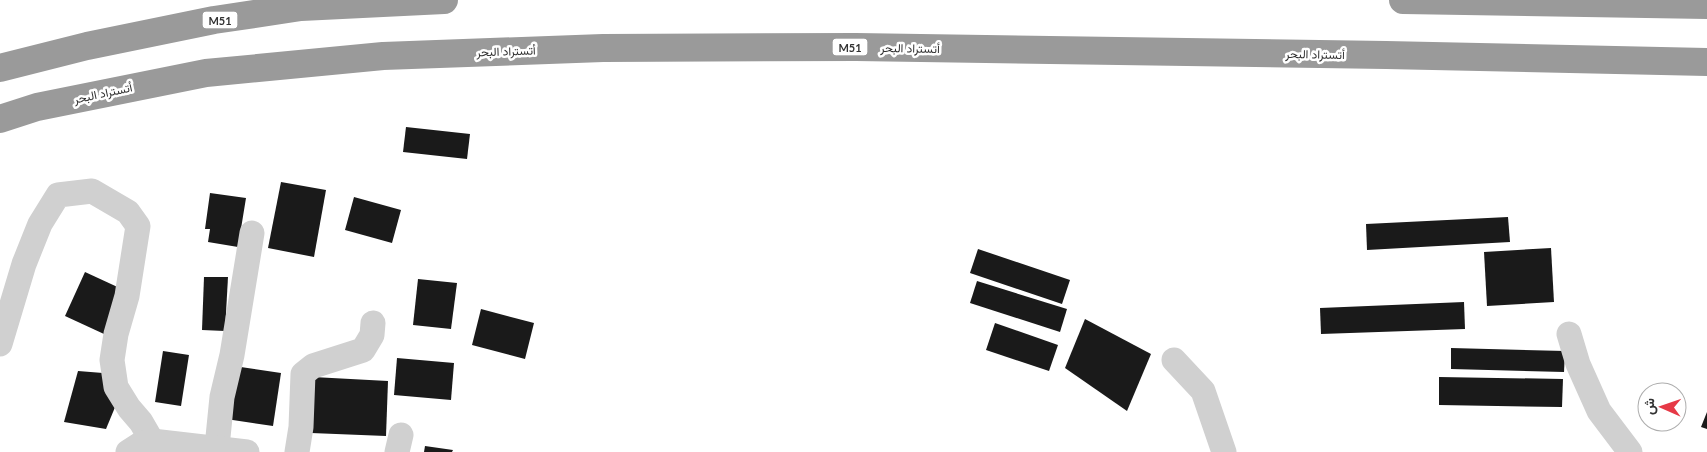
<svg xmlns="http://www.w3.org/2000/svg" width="1707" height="452" viewBox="0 0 1707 452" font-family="Lato,Vazirmatn,sans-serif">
<rect width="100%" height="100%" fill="#fff"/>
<g fill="#1a1a1a">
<path d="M406 127 470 134 467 159 403 152Z"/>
<path d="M281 182 326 190 314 257 268 248Z"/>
<path d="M210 193 246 198 238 247 208 242 210 229H205Z"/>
<path d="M354 197 401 210 392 243 345 230Z"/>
<path d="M1508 217 1510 242 1367 250 1366 224Z"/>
<path d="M1551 248 1554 302 1487 306 1484 252Z"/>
<path d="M978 249 1070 280 1062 304 970 273Z"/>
<path d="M85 272 124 290 104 334 65 316Z"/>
<path d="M204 277H228L225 331 202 330Z"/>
<path d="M418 279 457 283 451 329 413 325Z"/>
<path d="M977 281 1067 309 1060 332 970 303Z"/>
<path d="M1464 302 1465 329 1321 334 1320 308Z"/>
<path d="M481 309 534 323 525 359 472 345Z"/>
<path d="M1085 319 1151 354 1127 411 1065 368Z"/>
<path d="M995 323 1058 345 1049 371 986 350Z"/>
<path d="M1451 348 1565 351 1564 372 1451 369Z"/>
<path d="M163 351 189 355 181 406 155 402Z"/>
<path d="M397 358 454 363 451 400 394 395Z"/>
<path d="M234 366 281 373 273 426 226 419Z"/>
<path d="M78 371 103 373 118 400 106 429 64 422Z"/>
<path d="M313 377 388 381 386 436 311 433Z"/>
<path d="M1439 377 1563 379 1562 407 1439 405Z"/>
<path d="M1707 412V429L1701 427Z"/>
<path d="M425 446 453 450 452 452H424Z"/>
</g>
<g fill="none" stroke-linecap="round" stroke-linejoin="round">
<g stroke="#d0d0d0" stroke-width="25">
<path d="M1569 334 1578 364 1599 411 1630 452"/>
<path d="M0 344 24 264 40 224 58 195 92 191 128 212 138 226 127 296 116 334 112 360 116 387 129 408 141 422 152 441"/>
<path d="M1174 360 1203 391 1224 452"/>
<path d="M217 447 222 397 232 355 252 233"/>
<path d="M128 452 142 443 152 441 247 452"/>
<path d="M297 452 301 427 303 374 313 366 363 350 372 335 373 323"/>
<path d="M397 452 401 435"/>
</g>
<g stroke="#9a9a9a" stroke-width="28">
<path d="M1403 0 1707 5"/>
<path d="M0 68 87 46 214 20 301 7 444 0"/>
<path d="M0 119 37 107 206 73 383 56 603 48 856 47 1386 55 1707 62"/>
</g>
</g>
<g text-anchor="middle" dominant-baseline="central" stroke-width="5" stroke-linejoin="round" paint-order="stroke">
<g fill="#fff" stroke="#707070" stroke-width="1">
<rect x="202.5" y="11.5" width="35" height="17" rx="4"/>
<rect x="832.5" y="38.5" width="35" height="17" rx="4"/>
</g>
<g font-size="11" font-weight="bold" fill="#333">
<text x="220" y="20">M51</text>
<text x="850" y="47">M51</text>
</g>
<g font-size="12" fill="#333" stroke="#fff">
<text transform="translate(910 48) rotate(1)">أتستراد البحر</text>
<text transform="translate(506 51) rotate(-2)">أتستراد البحر</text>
<text transform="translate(1315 54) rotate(1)">أتستراد البحر</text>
<text transform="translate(103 93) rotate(-12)">أتستراد البحر</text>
</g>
</g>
<g transform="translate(1662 407) rotate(272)"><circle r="24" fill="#ffffff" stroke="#adadad"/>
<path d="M0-4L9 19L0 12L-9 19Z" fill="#e63946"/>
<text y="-8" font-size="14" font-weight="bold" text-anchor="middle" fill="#333333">ش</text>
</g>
</svg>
